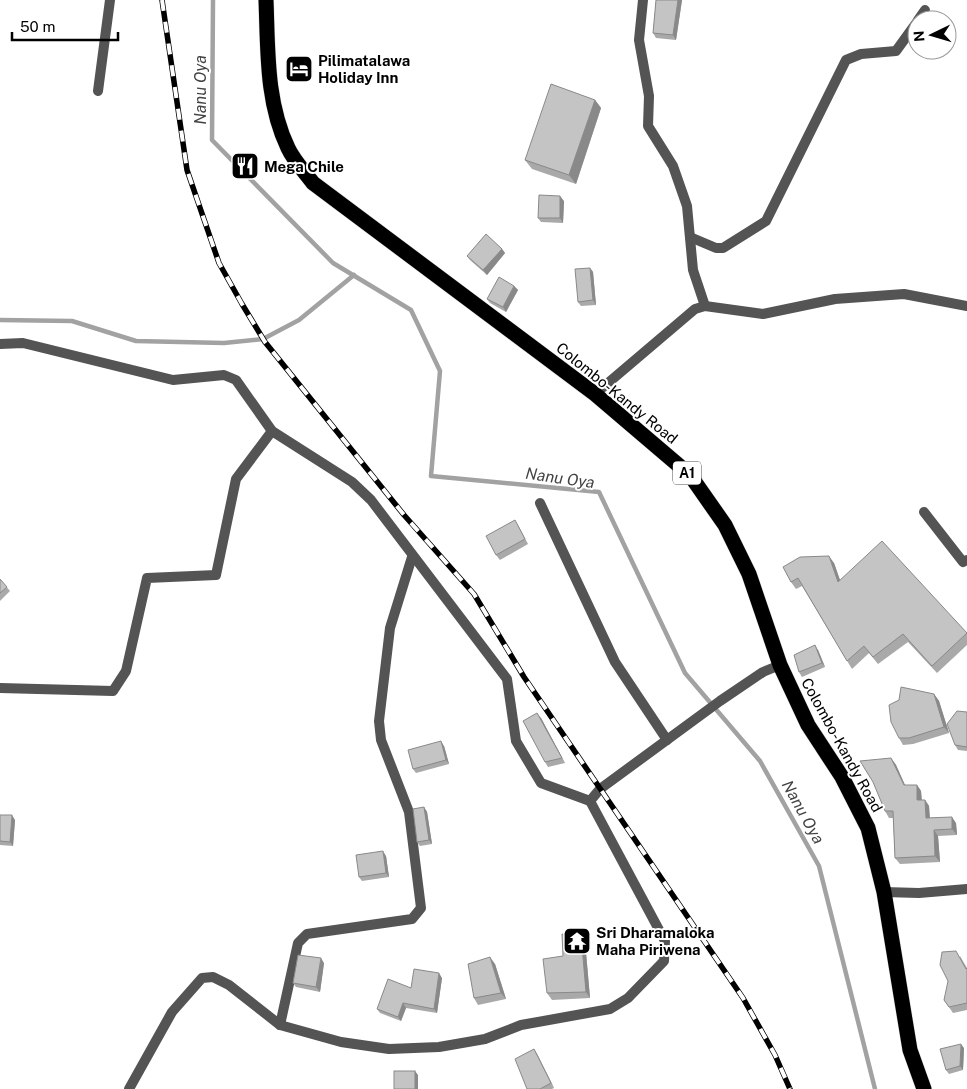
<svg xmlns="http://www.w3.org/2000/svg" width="967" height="1089" viewBox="0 0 967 1089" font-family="'Public Sans',sans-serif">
<rect width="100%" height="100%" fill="#fff"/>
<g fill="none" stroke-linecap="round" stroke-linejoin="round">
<g stroke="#a2a2a2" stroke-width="4.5">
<path d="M213 0 212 140 333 263 411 310 440 371 431 476 599 492 685 673 760 761 819 866 875 1089"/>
<path d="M0 320 72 321 136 341 224 343 263 339 299 320 354 275"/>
</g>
<defs>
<path id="highway" d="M266 0C268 51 266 102 288 148 294 161 305 172 313 183L595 394 690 475 725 525 749 574 780 665 808 725 842 777 868 828 884 892 910 1050 924 1089"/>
</defs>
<use href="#highway" stroke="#dbdbdb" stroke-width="16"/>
<g stroke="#545454" stroke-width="10">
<path d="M643 0 639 40 649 96 648 126 673 166 687 206 693 270 705 306"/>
<path d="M918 20 925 10"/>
<path d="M98 91 110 0"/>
<path d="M690 237 716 248H723L766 221 846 60 861 54 896 51 917 22"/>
<path d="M0 344 23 343 173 380 224 375 236 380 272 431 352 482 371 500 507 679 516 741 541 783 590 801"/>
<path d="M595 394 695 309 705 306 763 314 835 299 904 294 967 306"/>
<path d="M540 503 615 662 667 740"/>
<path d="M924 512 963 562 967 560"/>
<path d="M0 688 113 691 126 671 147 578 216 575 236 479 272 431"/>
<path d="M884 892 919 893 967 889"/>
<path d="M280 1025 298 943 307 934 412 919 421 908 409 812 381 740 379 721 390 628 412 557"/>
<path d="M129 1089 172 1012 202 978 213 977 229 985 280 1025 341 1042 389 1049 439 1047 485 1039 521 1025 610 1009 628 998 664 961 665 941 590 801 600 789 720 701 763 672 780 665"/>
</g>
<use href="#highway" stroke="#000" stroke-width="15"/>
<defs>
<path id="rail" d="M162 0 187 170 219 263 242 304 265 342 404 515 474 594 524 677 743 998 775 1055 790 1089"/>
</defs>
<use href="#rail" stroke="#000" stroke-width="5.5"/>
<use href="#rail" stroke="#fff" stroke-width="4" stroke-dasharray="11" stroke-linecap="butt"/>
</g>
<g fill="#a9a9a9">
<path d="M656 0H682L676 40 656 38 653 33Z"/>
<path d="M595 100 601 108 576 184 532 169 525 160Z"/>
<path d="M564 201 563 223 541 222 538 218Z"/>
<path d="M502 249 505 253 487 275 470 260 467 256Z"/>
<path d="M590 268 593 272 596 305 581 306 578 302Z"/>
<path d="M514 286 518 290 506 312 490 303 487 299Z"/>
<path d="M518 525 528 544 500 560 496 555Z"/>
<path d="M834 563 840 580 967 633V645L937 673 908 642 878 664 869 653 852 669 802 586 796 589 791 582 783 567Z"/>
<path d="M0 579 10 591 0 601Z"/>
<path d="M818 650 825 667 802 677 799 672Z"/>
<path d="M934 694 939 701 949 733 913 744 903 745 899 738Z"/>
<path d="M967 712V751L958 750 955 745Z"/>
<path d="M541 718 565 763 548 767 545 762Z"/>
<path d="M444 746 449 764 416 773 413 769Z"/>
<path d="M891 758 896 765 905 785H917L921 791 922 800H925L929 806 930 818 956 823 957 835 938 836 940 862 900 864 895 858 893 818H889L885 811Z"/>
<path d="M424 807 427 812 432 844 420 846 417 842Z"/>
<path d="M0 815 15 820 13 846 0 845Z"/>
<path d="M386 856 389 877 362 881 359 877Z"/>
<path d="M585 941 590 998 552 1000 547 993 563 956Z"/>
<path d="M960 956 967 968V1010L953 1013 944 1000Z"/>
<path d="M324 963 320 992 296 987 293 983Z"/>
<path d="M495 964 506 999 478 1005 474 998Z"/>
<path d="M442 978 437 1013 406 1008 401 1021 380 1013 377 1009 411 988Z"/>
<path d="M964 1048 963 1070 949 1074 946 1070Z"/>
<path d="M534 1049 537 1054 554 1088 552 1089H527Z"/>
</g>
<g fill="#898989">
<path d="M678 0H682L676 40 673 35Z"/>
<path d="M595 100 601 108 576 184 569 175Z"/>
<path d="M560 196 564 201 563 223 560 218Z"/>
<path d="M502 249 505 253 487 275 483 270Z"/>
<path d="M590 268 593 272 596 305 593 300Z"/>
<path d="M514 286 518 290 506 312 503 307Z"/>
<path d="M829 556 834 563 843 589 838 582Z"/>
<path d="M815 645 818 650 825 667 822 663Z"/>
<path d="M934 694 939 701 949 733 944 727Z"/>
<path d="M537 713 541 718 565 763 562 758Z"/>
<path d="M441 741 444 746 449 764 446 760Z"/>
<path d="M891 758 896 765 908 792 904 785Z"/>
<path d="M917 785 921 791 922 807 917 800Z"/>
<path d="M925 800 929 806 930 824 926 818Z"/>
<path d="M424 807 427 812 432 844 429 840Z"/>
<path d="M12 815 15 820 13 846 10 842Z"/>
<path d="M952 817 956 823 957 835 952 829Z"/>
<path d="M934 830 938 836 940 862 935 856Z"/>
<path d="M383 851 386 856 389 877 386 873Z"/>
<path d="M581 934 585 941 590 998 586 992Z"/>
<path d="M490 957 495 964 506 999 501 993Z"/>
<path d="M321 958 324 963 320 992 316 987Z"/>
<path d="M439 973 442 978 437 1013 434 1009Z"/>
<path d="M403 1003 406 1008 401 1021 398 1017Z"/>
<path d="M961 1044 964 1048 963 1070 960 1066Z"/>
<path d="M534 1049 537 1054 554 1088 551 1083Z"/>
<path d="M415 1071 418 1075V1089H415Z"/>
</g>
<g fill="#c4c4c4" stroke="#898989">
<path d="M656 0H678L673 35 653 33Z"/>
<path d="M551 84 595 100 569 175 525 160Z"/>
<path d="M539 195 560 196V218H538Z"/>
<path d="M486 234 502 249 483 270 467 256Z"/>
<path d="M590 268 593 300 578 302 575 269Z"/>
<path d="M499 277 514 286 503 307 487 299Z"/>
<path d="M515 520 525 539 496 555 486 536Z"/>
<path d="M882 541 967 633 932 666 903 634 873 657 864 646 847 661 798 578 791 582 783 567 800 557 829 556 838 582Z"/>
<path d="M0 579 7 587 0 593Z"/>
<path d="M815 645 822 663 799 672 794 655Z"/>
<path d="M901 687 934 694 944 727 909 738H899L891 722 889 705 899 700Z"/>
<path d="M957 711 967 712V747L955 745 947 724Z"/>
<path d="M537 713 562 758 545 762 523 721Z"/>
<path d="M441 741 446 760 413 769 408 750Z"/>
<path d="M891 758 904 785H917V800H925L926 818 952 817V829L934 830 935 856 895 858 893 811H885L873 782 860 761Z"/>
<path d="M424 807 429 840 417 842 413 809Z"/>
<path d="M0 815H12L10 842 0 841Z"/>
<path d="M383 851 386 873 359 877 356 855Z"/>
<path d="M562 934 572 936 581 934 586 992 547 993 543 959 563 956Z"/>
<path d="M956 951 966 969 967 968V1003L949 1007 944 1000 948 981 940 965 942 952Z"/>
<path d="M298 955 321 958 316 987 293 983Z"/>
<path d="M490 957 501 993 474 998 468 964Z"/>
<path d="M414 969 439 973 434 1009 403 1003 398 1017 377 1009 388 979 411 988Z"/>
<path d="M961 1044 960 1066 946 1070 940 1049Z"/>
<path d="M534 1049 551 1083 540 1089H527L515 1059Z"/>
<rect x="394" y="1071" width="21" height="18"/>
</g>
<defs>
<symbol id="hotel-square" viewBox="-11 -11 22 22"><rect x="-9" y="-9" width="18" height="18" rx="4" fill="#000" stroke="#fff"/><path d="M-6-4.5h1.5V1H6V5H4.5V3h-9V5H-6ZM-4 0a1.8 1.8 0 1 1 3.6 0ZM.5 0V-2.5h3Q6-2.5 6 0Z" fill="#fff"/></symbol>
<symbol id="restaurant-square" viewBox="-11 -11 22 22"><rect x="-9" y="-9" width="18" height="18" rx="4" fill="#000" stroke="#fff"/><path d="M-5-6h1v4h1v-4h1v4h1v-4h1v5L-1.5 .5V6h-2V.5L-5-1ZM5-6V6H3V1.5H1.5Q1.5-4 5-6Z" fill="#fff"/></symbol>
<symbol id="temple-square" viewBox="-11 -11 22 22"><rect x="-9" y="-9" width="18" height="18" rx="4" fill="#000" stroke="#fff"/><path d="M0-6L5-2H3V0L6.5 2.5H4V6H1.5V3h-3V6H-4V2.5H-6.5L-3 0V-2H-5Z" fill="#fff"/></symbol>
</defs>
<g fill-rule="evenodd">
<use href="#hotel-square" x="283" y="53" width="32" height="32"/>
<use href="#restaurant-square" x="229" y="150" width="32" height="32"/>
<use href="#temple-square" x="561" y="925" width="32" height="32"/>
</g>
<g text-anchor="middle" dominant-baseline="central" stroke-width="4" stroke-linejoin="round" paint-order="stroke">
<rect fill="#fff" stroke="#4c4c4c" stroke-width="1" x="673" y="461.5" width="28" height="23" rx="4"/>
<g font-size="14" font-weight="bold" fill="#000">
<text x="687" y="473">A1</text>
</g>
<g font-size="15" font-weight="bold" fill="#000" stroke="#fff" text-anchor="start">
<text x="318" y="60">Pilimatalawa<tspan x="318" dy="17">Holiday Inn</tspan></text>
<text x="264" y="166">Mega Chile</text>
<text x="596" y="932">Sri Dharamaloka<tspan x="596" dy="17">Maha Piriwena</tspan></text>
</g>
<g font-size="15" fill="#000" stroke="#fff">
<text transform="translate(617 393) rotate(39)">Colombo-Kandy Road</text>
<text transform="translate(842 745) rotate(61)">Colombo-Kandy Road</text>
</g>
<g font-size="16" font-style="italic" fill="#434343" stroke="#fff">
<text transform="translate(200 90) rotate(-90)">Nanu Oya</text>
<text transform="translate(560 478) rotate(8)">Nanu Oya</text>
<text transform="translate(803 812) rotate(61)">Nanu Oya</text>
</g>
</g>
<g transform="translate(932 35) rotate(265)"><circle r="24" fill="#ffffff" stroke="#999999"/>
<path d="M0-4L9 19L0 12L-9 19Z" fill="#000000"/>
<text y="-8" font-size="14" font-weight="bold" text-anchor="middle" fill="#000000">N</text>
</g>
<path d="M12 32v8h106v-8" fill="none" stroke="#000000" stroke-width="2.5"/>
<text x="20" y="32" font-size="15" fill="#000000" stroke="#ffffff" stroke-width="4" paint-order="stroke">50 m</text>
</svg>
